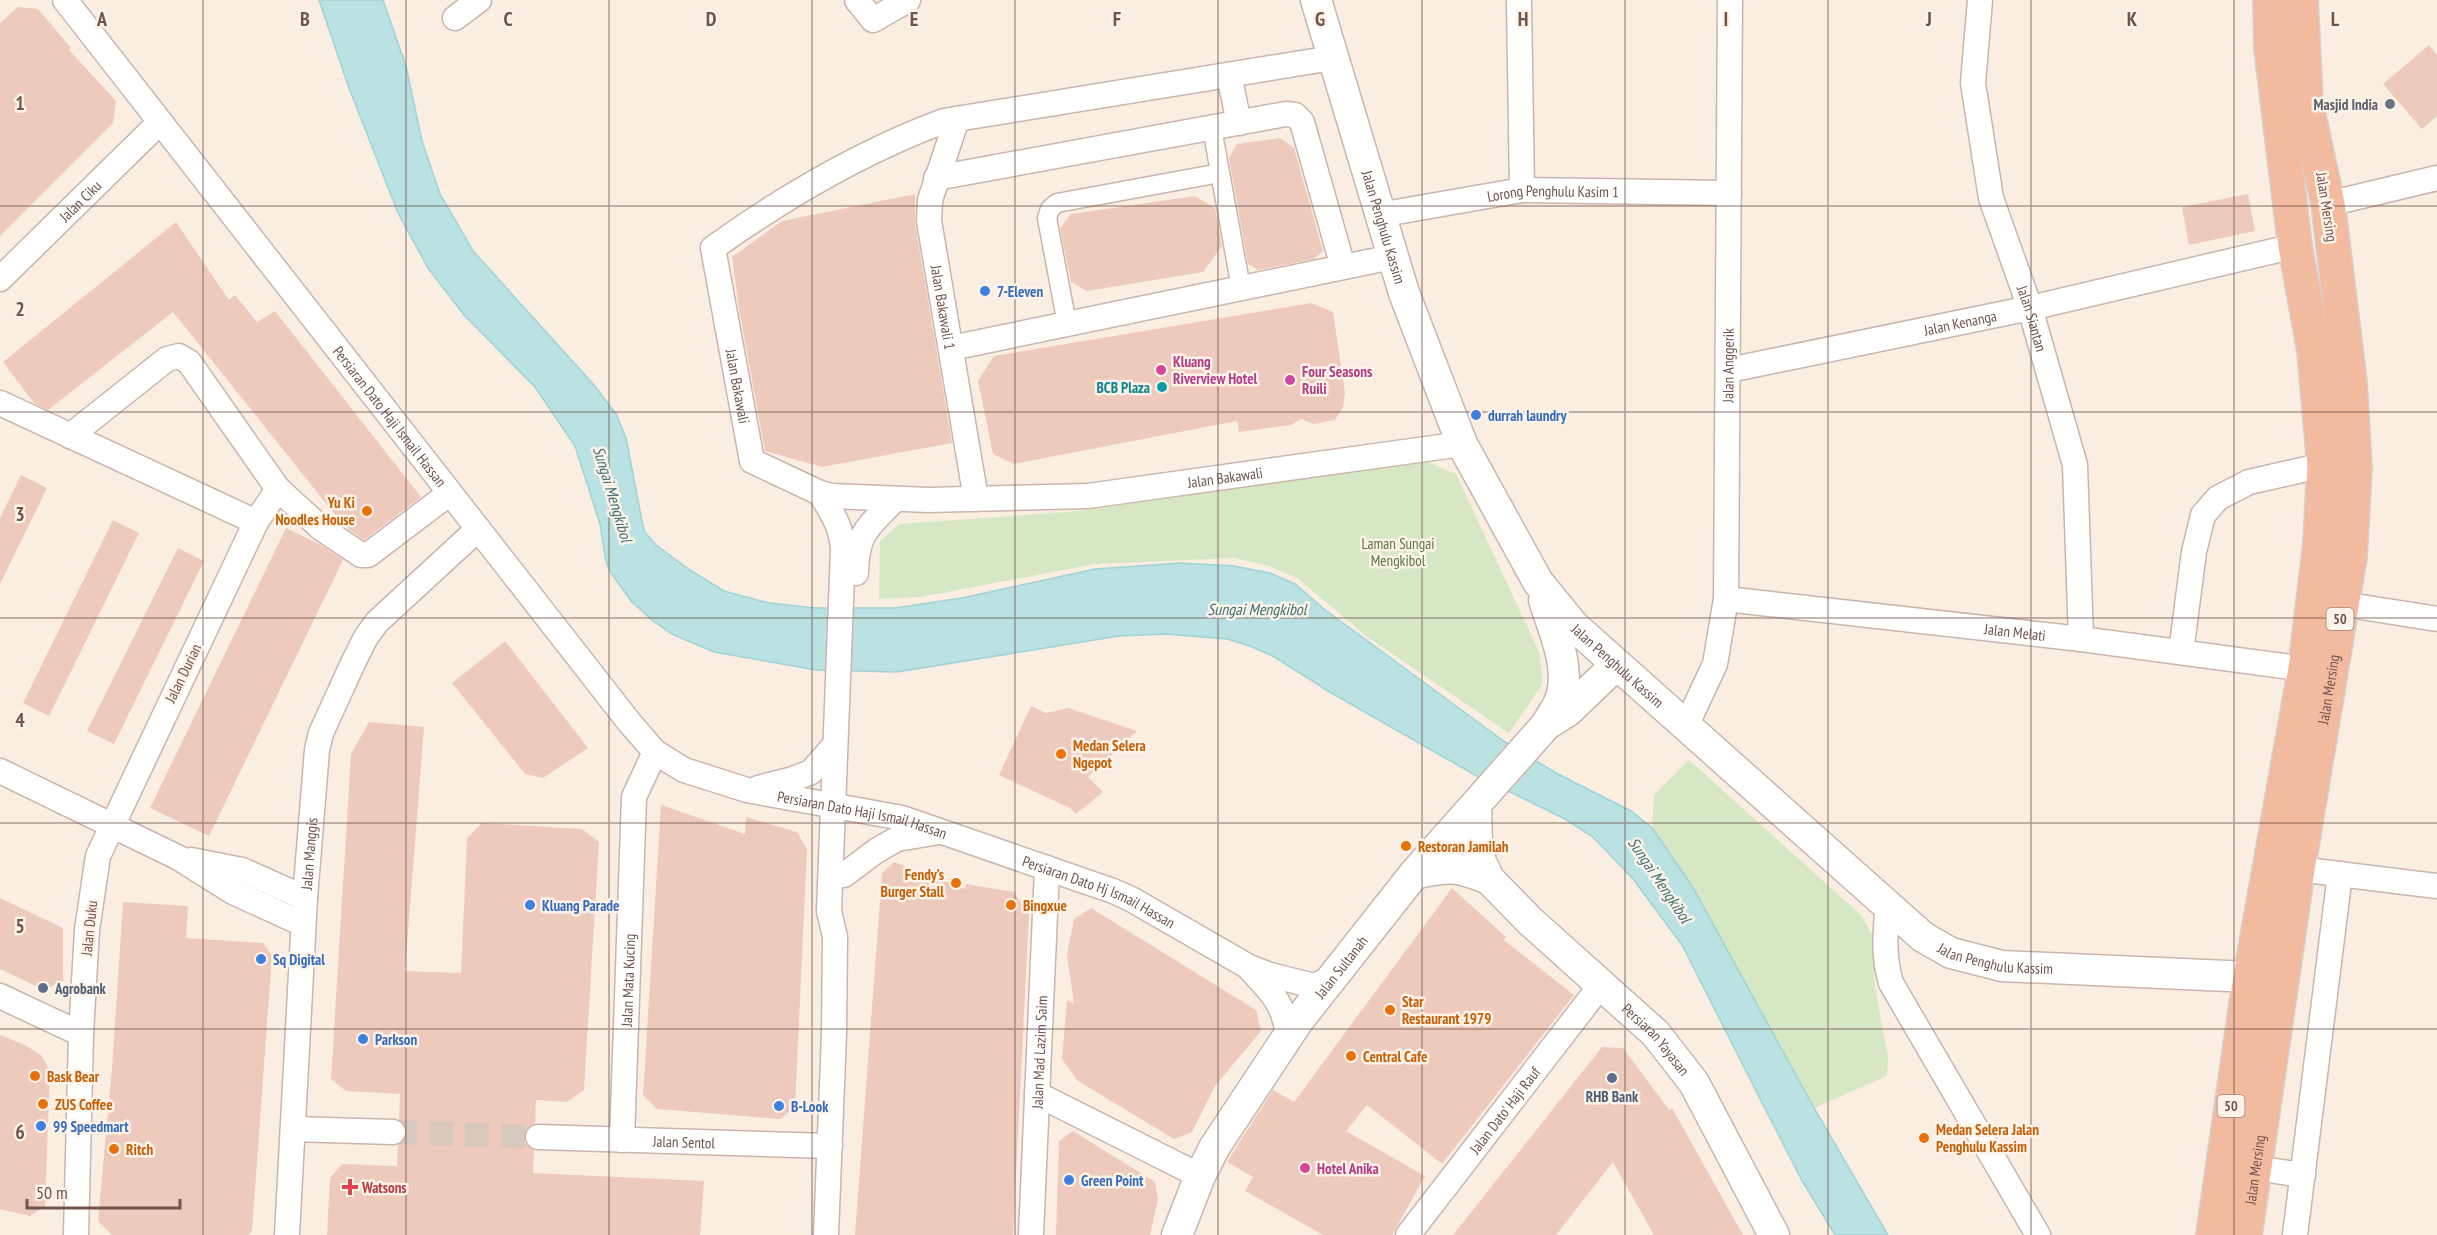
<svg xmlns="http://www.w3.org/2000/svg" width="2437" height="1235" viewBox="0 0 2437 1235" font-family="'PT Sans Narrow',sans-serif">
<rect width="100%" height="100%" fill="#faeee3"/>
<g fill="#d6e7c3">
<path d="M1425 461 1456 474 1539 652 1543 683 1509 733 1369 638 1297 578 1266 565 1234 558 1095 564 921 597 879 599 880 541 900 524 1079 511Z"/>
<path d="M1689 760 1861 915 1872 934 1875 987 1888 1057 1887 1076 1814 1108 1692 886 1652 828 1654 795Z"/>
</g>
<path fill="#bae2e2" stroke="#a1d2d3" stroke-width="1.5" d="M319 0H383L406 66 422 141 440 194 473 251 594 385 616 414 626 438 644 531 656 545 690 570 724 591 769 603 816 608H895L962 598 1095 569 1181 563 1234 566 1270 573 1295 584 1324 609 1505 742 1556 773 1631 811 1652 828 1692 886 1814 1108 1888 1235H1835L1802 1181 1682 945 1633 879 1593 837 1565 819 1475 775 1328 691 1273 656 1250 646 1227 639 1165 634 1119 636 897 672 816 670 714 652 672 634 653 621 632 602 611 573 606 562 600 524 575 446 535 387 464 315 428 268 398 213 349 88Z"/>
<g fill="#eecabd">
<path d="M18 7 38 9 71 48 69 50 116 101 113 123 0 236V23Z"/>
<path d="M2429 45 2437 55V116L2422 129 2383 84Z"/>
<path d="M1280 138 1294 148 1323 251 1314 259 1258 270 1248 264 1229 158 1237 144Z"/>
<path d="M915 194V223L952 443 822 467 765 451 739 309 732 257 782 221Z"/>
<path d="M2248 194 2255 231 2189 245 2182 207Z"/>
<path d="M1195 196 1215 208 1222 246 1203 272 1087 291 1071 282 1060 228 1071 214Z"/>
<path d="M176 222 229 300 235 295 257 322 275 311 421 497 364 540 344 526 173 312 48 410 34 403 3 362Z"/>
<path d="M1311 303 1333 312 1345 393 1343 407 1335 420 1314 424 1301 419 1291 425 1239 432 1237 421 1014 464 993 454 978 381 994 356Z"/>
<path d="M21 475 47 488 0 584V518Z"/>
<path d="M113 520 139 533 49 716 23 703Z"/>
<path d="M286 528 321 545 343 560 209 836 150 808Z"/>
<path d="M178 548 204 561 114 744 87 731Z"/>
<path d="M505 641 588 748 543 778 525 774 452 683Z"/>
<path d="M1031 706 1046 713 1068 708 1137 731 1088 777 1103 792 1076 814 1070 808 999 775Z"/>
<path d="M369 722 424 727 405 971 461 973 467 838 482 823 582 829 599 842 584 1090 567 1102 536 1100 535 1124 526 1130 525 1143 534 1150 533 1173 704 1181 700 1235H327L330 1178 342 1164 397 1166 398 1145 405 1140 407 1133 405 1125 399 1119 400 1094 346 1091 331 1079 351 754Z"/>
<path d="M661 805 745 834 746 817 797 832 807 849 795 1107 780 1119 657 1109 643 1095Z"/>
<path d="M894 862 965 889 966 884 1014 892 1029 914 1013 1235H855L882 873Z"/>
<path d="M1452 888 1506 937 1504 940 1574 995 1442 1164 1367 1105 1346 1131 1425 1176 1392 1235H1323L1245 1191 1253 1177 1227 1162 1273 1090 1294 1102Z"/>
<path d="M0 898 63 928V981L44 990 0 969Z"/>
<path d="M123 902 188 906 186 938 263 943 272 955 252 1231 248 1235H112L98 1221 112 1068Z"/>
<path d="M1091 908 1256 1010 1261 1031 1215 1086 1192 1132 1174 1139 1078 1081 1062 1059 1067 1000 1074 1004 1067 955 1074 919Z"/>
<path d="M0 1035 25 1045 41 1055 50 1071 45 1206 30 1216 0 1209Z"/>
<path d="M1602 1047 1623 1048 1670 1111 1672 1108 1743 1235H1654L1613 1162 1556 1235H1453Z"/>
<path d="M1073 1131 1155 1182 1158 1199 1150 1235H1056L1059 1141Z"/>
</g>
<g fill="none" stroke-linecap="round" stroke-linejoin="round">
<path stroke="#d8c8bd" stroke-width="24" stroke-dasharray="24 12" stroke-linecap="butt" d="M393 1132 538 1137"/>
<defs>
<g id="pedestrian">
<path d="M1212 128 1241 288"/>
<path d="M1067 324 1047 218 1050 209 1057 203 1220 173"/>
</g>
<g id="minor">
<path id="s1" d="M65 0 629 722 655 752 684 770 747 790 902 818 1113 891 1131 899 1249 967 1270 975 1314 986 1330 979"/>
<path d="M857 0 873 20 908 0"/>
<path id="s2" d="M1980 0 1973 83 1991 198 2030 308 2075 465 2081 639"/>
<path d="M1519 2 1522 190"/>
<path d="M455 18 479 0"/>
<path id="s3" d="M1332 58 944 121C863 151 783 198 713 248L752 461 820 493 832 496 928 500 1088 496 1462 444"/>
<path d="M1229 75 1239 123"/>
<path id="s4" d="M957 119 930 200 929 221 976 499"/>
<path d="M936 178 1286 114 1295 115 1302 122 1343 267"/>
<path d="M2328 204 2437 178"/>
<path id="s5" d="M1379 215 1522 190 1729 193"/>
<path id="s6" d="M0 279 160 122"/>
<path d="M951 348 1392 257"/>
<path id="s7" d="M1729 370 2030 308 2295 246"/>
<path d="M0 403 256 522"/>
<path d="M70 436 167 359 179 356 189 362 278 489 256 522 98 856 87 930 81 1034 76 1235"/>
<path d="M278 489 321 528 361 555H368L450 493"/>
<path d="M820 493C832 513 842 527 843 550L829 911 835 937 834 1034 826 1235"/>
<path d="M856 573C857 531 868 528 895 499"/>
<path id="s8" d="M1726 599 2081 639 2305 669"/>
<path d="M2342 604 2437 619"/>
<path d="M2181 652 2194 552 2203 515 2218 498 2249 482 2324 465"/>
<path id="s9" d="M1686 726 1715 664 1726 599 1730 0"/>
<path d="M0 771 179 858 233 892 303 924"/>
<path d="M758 788 793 779 811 772 834 746"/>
<path d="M191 860 242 870 305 898"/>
<path d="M2298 869 2437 886"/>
<path d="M844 875 876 851 897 839 939 832"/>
<path d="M1888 905C1885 933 1883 956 1891 983L2038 1235"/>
<path d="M1250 969C1272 993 1284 1003 1288 1036"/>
<path d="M0 996 81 1034"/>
<path d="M1037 1094 1200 1176"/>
<path d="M293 1129 393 1132"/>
<path id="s10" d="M538 1137 830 1146"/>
<path id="s11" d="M622 1140 634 797 655 752"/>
<path d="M2255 1168 2303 1175"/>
<path id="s12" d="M287 1235 305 898 317 750 321 733 353 663 366 637 377 622 478 529"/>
<path id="s13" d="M1031 1235 1047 868"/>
<path id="s14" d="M1408 1235 1601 985"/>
<path d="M2295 1235 2340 874"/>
</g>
<g id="tertiary">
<path id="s15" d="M1316 0 1404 293 1462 444 1538 582 1574 626 1923 937 1951 953 2002 966 2250 977"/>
<path d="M1551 722 1568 711 1616 665"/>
<path id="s16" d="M1476 805 1477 843 1481 862 1489 879 1530 921 1656 1034 1694 1083 1774 1235"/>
<path d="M1414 874C1449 866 1456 866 1489 879"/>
<path id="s17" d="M1177 1235 1200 1176 1214 1148 1298 1021 1414 874 1546 725C1550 717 1557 709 1560 700 1572 668 1553 630 1544 600"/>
</g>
<g id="trunk">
<path d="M2213 1235 2250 977 2305 669 2320 544 2324 465 2314 350 2295 246 2271 48 2270 0"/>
<path id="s18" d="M2245 1235 2298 869 2350 557 2355 468 2350 383 2328 204 2306 103 2301 0"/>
</g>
</defs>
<use href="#pedestrian" stroke="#cbb5ab" stroke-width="21"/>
<use href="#minor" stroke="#cbb5ab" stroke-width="27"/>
<use href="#tertiary" stroke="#cbb5ab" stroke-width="33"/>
<use href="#trunk" stroke="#d7cfcd" stroke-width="36"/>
<use href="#pedestrian" stroke="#fff" stroke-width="18"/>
<use href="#minor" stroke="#fff" stroke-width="24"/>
<use href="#tertiary" stroke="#fff" stroke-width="30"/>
<use href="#trunk" stroke="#f2ba9f" stroke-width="33"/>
</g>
<path fill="none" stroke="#71544b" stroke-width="1.5" stroke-opacity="0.55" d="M203 0V1235M406 0V1235M609 0V1235M812 0V1235M1015 0V1235M1218 0V1235M1422 0V1235M1625 0V1235M1828 0V1235M2031 0V1235M2234 0V1235M0 206H2437M0 412H2437M0 618H2437M0 823H2437M0 1029H2437"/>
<circle fill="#6b7280" stroke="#fef3e9" stroke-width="2" cx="2390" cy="104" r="6"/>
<g fill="#3f7fe0" stroke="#fef3e9" stroke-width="2">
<circle cx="985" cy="291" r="6"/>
<circle cx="1476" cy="415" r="6"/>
<circle cx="530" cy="905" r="6"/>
<circle cx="261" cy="959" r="6"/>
<circle cx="363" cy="1039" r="6"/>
<circle cx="779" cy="1106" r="6"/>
<circle cx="41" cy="1126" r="6"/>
<circle cx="1069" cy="1180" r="6"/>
</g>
<g fill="#d1479c" stroke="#fef3e9" stroke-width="2">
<circle cx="1161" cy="370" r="6"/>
<circle cx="1290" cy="380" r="6"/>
<circle cx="1305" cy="1168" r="6"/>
</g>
<circle fill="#0f9aa8" stroke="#fef3e9" stroke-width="2" cx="1162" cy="387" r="6"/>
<g fill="#e8710a" stroke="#fef3e9" stroke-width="2">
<circle cx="367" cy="511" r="6"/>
<circle cx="1061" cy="754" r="6"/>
<circle cx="1406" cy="846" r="6"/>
<circle cx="956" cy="883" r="6"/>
<circle cx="1011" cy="905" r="6"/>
<circle cx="1390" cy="1010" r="6"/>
<circle cx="1351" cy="1056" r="6"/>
<circle cx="35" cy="1076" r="6"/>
<circle cx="43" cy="1104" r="6"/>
<circle cx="1924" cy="1138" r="6"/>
<circle cx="114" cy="1149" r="6"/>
</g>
<g fill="#5c6f8a" stroke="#fef3e9" stroke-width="2">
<circle cx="43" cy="988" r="6"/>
<circle cx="1612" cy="1078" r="6"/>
</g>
<path fill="#e0444e" stroke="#fef3e9" stroke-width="2" d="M347 1178h6v6h6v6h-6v6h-6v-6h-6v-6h6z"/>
<g text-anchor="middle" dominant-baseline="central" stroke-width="5" stroke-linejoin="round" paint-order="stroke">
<g fill="#fef3e9" stroke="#9b847a" stroke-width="1.5">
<rect x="2326.5" y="608" width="27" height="22" rx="4.5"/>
<rect x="2217.5" y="1095" width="27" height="22" rx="4.5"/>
</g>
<g font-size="14" font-weight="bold" fill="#71544b">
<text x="2340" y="619">50</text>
<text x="2231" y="1106">50</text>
</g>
<g font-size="15" font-weight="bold" fill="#5b616d" stroke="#fef3e9" text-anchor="end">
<text x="2378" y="104">Masjid India</text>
</g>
<g font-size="15" fill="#71544b" stroke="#fef3e9">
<text stroke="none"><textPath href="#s5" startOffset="176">Lorong Penghulu Kasim 1</textPath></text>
<text stroke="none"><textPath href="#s6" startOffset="112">Jalan Ciku</textPath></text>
<text transform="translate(2327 207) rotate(81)">Jalan Mersing</text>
<text stroke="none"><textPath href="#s15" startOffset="237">Jalan Penghulu Kassim</textPath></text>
<text stroke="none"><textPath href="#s4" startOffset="194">Jalan Bakawali 1</textPath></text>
<text stroke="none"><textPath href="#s2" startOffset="327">Jalan Siantan</textPath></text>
<text stroke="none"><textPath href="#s7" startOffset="236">Jalan Kenanga</textPath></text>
<text stroke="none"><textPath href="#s9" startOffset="368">Jalan Anggerik</textPath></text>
<text stroke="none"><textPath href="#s3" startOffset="798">Jalan Bakawali</textPath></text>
<text stroke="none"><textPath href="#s1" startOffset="528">Persiaran Dato Haji Ismail Hassan</textPath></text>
<text stroke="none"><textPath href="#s3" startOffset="1356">Jalan Bakawali</textPath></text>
<text stroke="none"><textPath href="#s8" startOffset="291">Jalan Melati</textPath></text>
<text stroke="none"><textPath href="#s15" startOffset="741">Jalan Penghulu Kassim</textPath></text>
<text transform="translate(183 673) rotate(-64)">Jalan Durian</text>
<text stroke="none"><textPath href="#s18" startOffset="552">Jalan Mersing</textPath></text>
<text stroke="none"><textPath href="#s1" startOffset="1174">Persiaran Dato Haji Ismail Hassan</textPath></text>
<text stroke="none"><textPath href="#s12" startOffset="382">Jalan Manggis</textPath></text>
<text stroke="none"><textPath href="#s1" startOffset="1424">Persiaran Dato Hj Ismail Hassan</textPath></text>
<text transform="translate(89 928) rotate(-84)">Jalan Duku</text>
<text stroke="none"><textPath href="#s15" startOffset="1227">Jalan Penghulu Kassim</textPath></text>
<text stroke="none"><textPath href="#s17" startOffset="316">Jalan Sultanah</textPath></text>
<text stroke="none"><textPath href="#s11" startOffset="160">Jalan Mata Kucing</textPath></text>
<text stroke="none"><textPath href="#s16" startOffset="308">Persiaran Yayasan</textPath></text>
<text stroke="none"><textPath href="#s13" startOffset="183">Jalan Mad Lazim Saim</textPath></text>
<text stroke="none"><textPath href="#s14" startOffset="158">Jalan Dato' Haji Rauf</textPath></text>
<text stroke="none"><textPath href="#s10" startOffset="146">Jalan Sentol</textPath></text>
<text stroke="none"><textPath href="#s18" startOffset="66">Jalan Mersing</textPath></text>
</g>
<g font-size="15" font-weight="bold" fill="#366cbe" stroke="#fef3e9" text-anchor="start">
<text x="997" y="291">7-Eleven</text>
<text x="1488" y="415">durrah laundry</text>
<text x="542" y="905">Kluang Parade</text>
<text x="273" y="959">Sq Digital</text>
<text x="375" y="1039">Parkson</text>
<text x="791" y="1106">B-Look</text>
<text x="53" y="1126">99 Speedmart</text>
<text x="1081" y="1180">Green Point</text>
</g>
<g font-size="15" font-weight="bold" fill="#b23c85" stroke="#fef3e9" text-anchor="start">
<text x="1173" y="361">Kluang<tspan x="1173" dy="17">Riverview Hotel</tspan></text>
<text x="1302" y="371">Four Seasons<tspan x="1302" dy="17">Ruili</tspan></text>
<text x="1317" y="1168">Hotel Anika</text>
</g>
<g font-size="15" font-weight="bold" fill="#0d838f" stroke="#fef3e9" text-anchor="end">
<text x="1150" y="387">BCB Plaza</text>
</g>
<g font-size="15" font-weight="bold" fill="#c56008" stroke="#fef3e9" text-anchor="start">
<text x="355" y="502" text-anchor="end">Yu Ki<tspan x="355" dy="17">Noodles House</tspan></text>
<text x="1073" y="745">Medan Selera<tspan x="1073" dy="17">Ngepot</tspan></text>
<text x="1418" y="846">Restoran Jamilah</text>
<text x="944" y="874" text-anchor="end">Fendy’s<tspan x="944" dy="17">Burger Stall</tspan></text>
<text x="1023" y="905">Bingxue</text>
<text x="1402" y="1001">Star<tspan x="1402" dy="17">Restaurant 1979</tspan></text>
<text x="1363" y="1056">Central Cafe</text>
<text x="47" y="1076">Bask Bear</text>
<text x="55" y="1104">ZUS Coffee</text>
<text x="1936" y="1129">Medan Selera Jalan<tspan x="1936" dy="17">Penghulu Kassim</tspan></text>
<text x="126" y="1149">Ritch</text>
</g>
<g font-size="15" fill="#597644" stroke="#fef3e9">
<text x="1398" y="543">Laman Sungai<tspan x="1398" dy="17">Mengkibol</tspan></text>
</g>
<g font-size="15" font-weight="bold" fill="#4e5e75" stroke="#fef3e9" text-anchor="start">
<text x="55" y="988">Agrobank</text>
<text x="1612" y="1096" text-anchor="middle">RHB Bank</text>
</g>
<g font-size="15" font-weight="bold" fill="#be3a42" stroke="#fef3e9" text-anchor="start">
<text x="362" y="1187">Watsons</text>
</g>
<g font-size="16" font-style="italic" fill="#407376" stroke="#fef3e9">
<text transform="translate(613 494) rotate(73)">Sungai Mengkibol</text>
<text x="1257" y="609">Sungai Mengkibol</text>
<text transform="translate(1660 880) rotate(56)">Sungai Mengkibol</text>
</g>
</g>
<g font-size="20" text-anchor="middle" font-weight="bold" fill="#71544b" stroke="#fef3e9" stroke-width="5" stroke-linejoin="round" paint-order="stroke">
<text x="102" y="26">A</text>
<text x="305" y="26">B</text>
<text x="508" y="26">C</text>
<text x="711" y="26">D</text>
<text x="914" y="26">E</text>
<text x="1117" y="26">F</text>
<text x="1320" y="26">G</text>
<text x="1523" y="26">H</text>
<text x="1726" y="26">I</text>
<text x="1929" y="26">J</text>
<text x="2132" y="26">K</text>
<text x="2335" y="26">L</text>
<text x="20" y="110">1</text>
<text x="20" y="316">2</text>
<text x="20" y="521">3</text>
<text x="20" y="727">4</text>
<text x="20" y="933">5</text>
<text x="20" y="1139">6</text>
</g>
<path d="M27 1199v9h153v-9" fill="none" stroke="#71544b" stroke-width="3"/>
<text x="36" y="1199" font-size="18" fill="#71544b" stroke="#fef3e9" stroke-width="4.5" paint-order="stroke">50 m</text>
</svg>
